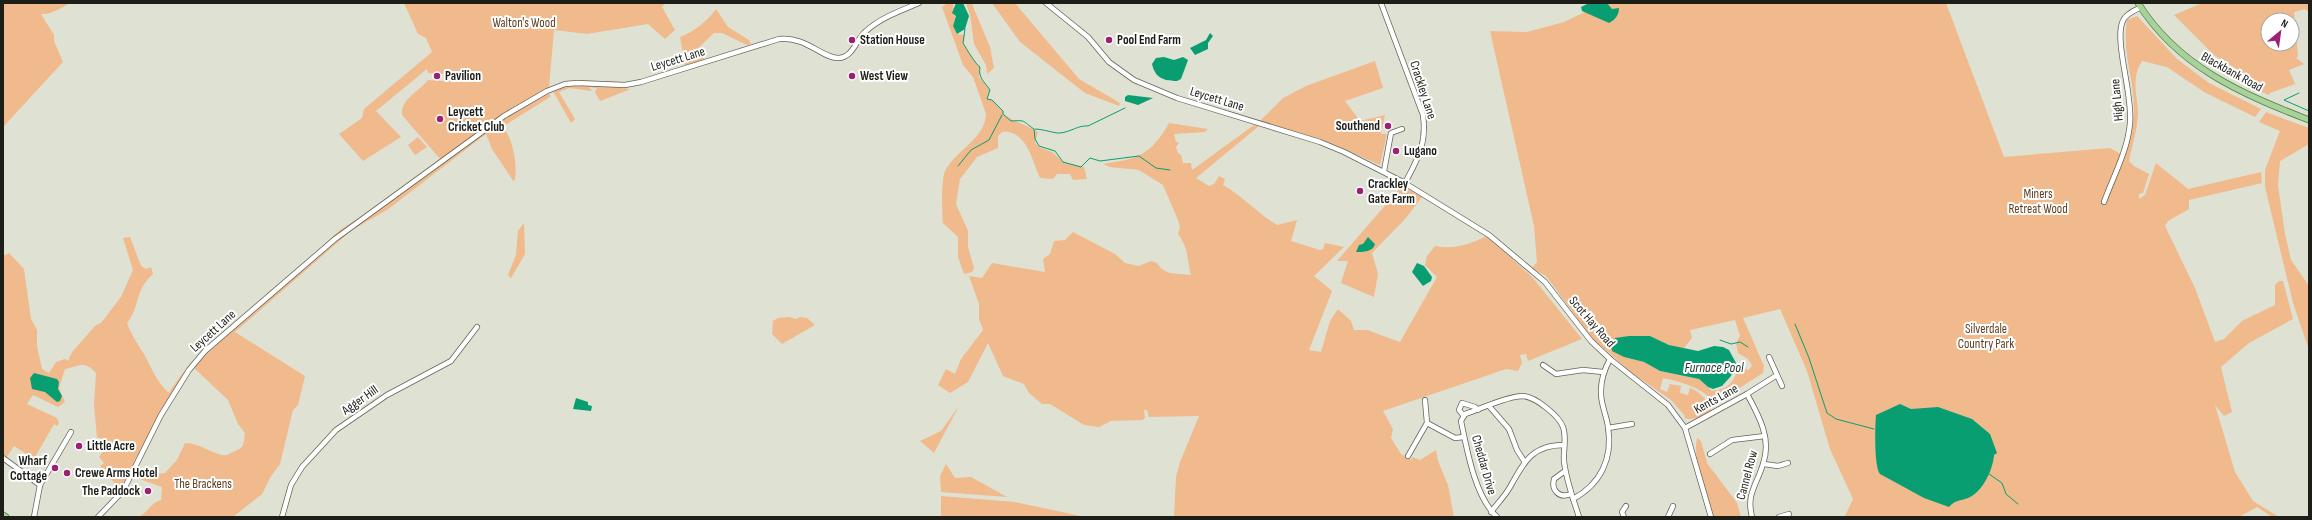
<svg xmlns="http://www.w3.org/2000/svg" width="2312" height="520" viewBox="0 0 2312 520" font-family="'Sofia Sans Condensed',sans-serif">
<rect width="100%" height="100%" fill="#dfe1d3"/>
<g fill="#f0ba8c" fill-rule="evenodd">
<path d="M3 3H70C61 8 51 15 41 14L54 35V41L63 62 3 127Z"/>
<path d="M404 3H666L662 7 675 30 665 39 648 24 587 34 554 30 549 87 577 80 625 82 627 89H631L600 101 595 92 597 88 589 87 592 91 569 88 559 92 575 119 571 123 553 91 548 93 551 96 547 99 502 127C512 134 519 169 514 182L492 149 486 134 387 210 352 230 235 332 305 376 298 405 293 410 280 464 271 476 262 494 233 517H138C148 513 150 503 161 500L162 487 134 477 137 470 156 474 165 473 177 460 185 443C198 442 217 457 227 455 228 455 232 452 233 452 245 447 243 446 245 433L238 424 228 400 194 368 177 392 172 396 141 456 142 446 120 490 100 466 104 463 99 457 109 442 97 437 94 405 96 373C85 360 79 366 65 369L59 388 65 402 58 407 33 395 27 404 57 418 59 423 57 426 54 424 34 459 14 446 7 457 3 454V256L9 253 24 269 31 319 37 330V346L42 369 49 373 56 362 65 359 68 361 72 352 96 325 101 323 121 297 133 270 123 238 130 237 141 266 146 269 151 267 153 274C134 291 141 305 127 323 131 334 136 341 142 351 151 365 155 381 169 393 197 348 236 325 272 289L274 290 340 230 391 197 441 160 402 115C400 99 420 91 428 80L443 81 445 79V74L428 73 427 69 376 111 401 137 363 161 339 134 362 118 364 109 432 52 426 38 418 34Z"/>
<path d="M948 3H953L954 15 956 18 953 26 957 34 965 35 963 43C966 48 976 65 980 67L979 77 990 90 987 99 992 100 1003 111V114C1015 123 1026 124 1038 132L1035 143 1039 147 1052 152 1063 162 1084 167 1087 179 1073 180 1070 174H1057L1053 179 1040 178C1032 160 1026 129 1002 132L998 136V148L977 157 960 179 956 204 968 231V247L974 268 972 272 964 274 958 257V237L943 223C942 213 941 179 945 171 956 150 985 139 986 114L973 77 963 65 942 7Z"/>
<path d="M966 3 972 4 990 47 994 68 987 74 986 65 974 44 970 15Z"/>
<path d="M992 3H1015L1079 79 1120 103 1119 106 1085 93 1020 42Z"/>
<path d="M1604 3H1946L2004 157 2110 148 2121 154 2111 189C2122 164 2134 137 2134 109 2134 78 2122 54 2127 20L2137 16 2177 59 2209 83 2261 109 2255 117 2204 92 2167 67 2142 61C2131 78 2137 94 2138 112 2138 128 2132 145 2129 161L2134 166 2149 174 2143 193 2139 194V199L2145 195 2156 163 2188 189 2261 172 2262 183 2189 200V209L2168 221 2165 226 2195 288 2215 342 2224 339 2242 321 2275 305V285L2279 281H2283L2293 319 2249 343 2221 367 2232 412 2224 416 2215 405 2235 472 2253 501 2279 517H2272L2257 507 2239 517H1841L1845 516 1853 499 1830 449 1807 371 1780 309 1743 318 1764 366 1763 373 1716 403C1700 387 1685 383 1663 378L1660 389 1667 392 1670 384 1681 386 1680 393 1688 395 1690 388C1699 391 1709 401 1711 410 1704 416 1693 421 1684 418L1685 416 1671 400 1632 373 1592 338 1546 276 1532 268 1537 262 1534 226 1490 31 1527 32 1564 22ZM1735 320 1740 336 1736 343 1738 353 1748 359 1752 365 1749 370 1738 367C1734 382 1729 389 1712 391L1699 379 1660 371 1644 362 1624 357 1615 338 1650 336 1669 345 1683 349 1692 338 1690 330Z"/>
<path d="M2202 3H2309V12L2305 9 2294 12 2298 56 2296 58 2304 64 2289 70 2295 84 2270 93 2269 95 2257 90 2261 84 2214 55 2174 15ZM2268 20H2292V44H2268Z"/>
<path d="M716 9 728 27 749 40 751 44 747 45 722 33H714L691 55 697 58 703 56 704 60 685 66 680 37C694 32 707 21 716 9Z"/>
<path d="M1375 61 1383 88 1345 101 1360 121 1385 115 1381 134H1387L1380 165 1335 145 1260 121 1283 98 1306 86Z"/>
<path d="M2266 112 2309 128V144L2280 161 2278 185 2285 234 2291 260 2309 286V350L2293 303 2265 187V170L2280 131 2259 122Z"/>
<path d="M1169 123 1208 129 1205 132 1174 134 1176 142 1179 143 1176 147 1178 153 1181 155 1183 163H1191L1192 170 1254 125 1259 126 1196 178 1209 186 1214 184 1219 176 1225 179 1223 185C1244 197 1257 213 1277 225L1297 220 1291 241 1320 250 1323 249 1325 243 1344 247 1314 276 1332 291 1309 350 1321 352 1330 321 1338 309 1351 321 1354 330H1367L1400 342 1437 277 1425 265 1427 256 1435 246C1454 250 1470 244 1487 236L1533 278 1582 339 1528 361 1526 354 1520 355 1522 363 1518 371 1506 369 1383 411 1393 429 1391 438 1401 454 1411 460 1412 457 1420 460 1436 450 1438 461 1448 485 1454 517H1174L1176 477 1180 462 1199 416 1149 417 1147 410H1144L1145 418 1142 420 1111 421 1099 427 1084 425 1050 404H1042L1029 393 1024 384 1003 376 988 343 968 382 950 393 938 385 946 369 955 374 961 359 983 330 979 319V304L969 276 982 278 992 263 1045 272 1043 259 1050 254 1054 241 1065 240 1073 232 1115 254 1125 263 1139 266 1151 261 1157 263C1165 276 1177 273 1191 275 1186 257 1190 251 1178 234L1180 227 1178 220 1163 185 1139 170 1110 167 1103 164C1138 159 1151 155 1169 123Z"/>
<path d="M418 137 427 147 415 155 408 145Z"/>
<path d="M1402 186 1422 197 1406 218 1372 253 1378 274 1374 297 1341 283 1348 261H1337Z"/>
<path d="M524 223 525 254 511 278 508 275 516 255 518 231Z"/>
<path d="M789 317 796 319 800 317 807 318 815 325 782 344 772 334 773 321 778 318Z"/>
<path d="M959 406 934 453 920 441 941 431Z"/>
<path d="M1697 438 1701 441 1707 463 1737 503 1741 517H1714C1706 492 1692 464 1697 438Z"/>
<path d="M946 464 955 478 971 477 1007 497 941 492 940 476Z"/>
<path d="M941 496 1015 502 1085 517H941Z"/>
</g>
<g fill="#099e72">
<path d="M956 3H963L969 16 965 29 957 34 953 26 956 16 952 13Z"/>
<path d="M1589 3H1607L1612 9 1619 8C1619 15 1615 20 1609 23L1582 11 1581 7Z"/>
<path d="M1210 33 1213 36 1208 43V49L1195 55 1190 48 1206 40Z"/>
<path d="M1164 57 1174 60 1183 57 1188 60 1181 79 1177 81C1164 81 1155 78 1152 64L1156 58Z"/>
<path d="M1128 95 1153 98 1138 105 1125 101V97Z"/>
<path d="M1368 237 1375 244C1373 252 1363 252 1356 252L1359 245 1363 244Z"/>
<path d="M1417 263 1424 266 1432 277 1431 281 1423 286 1412 272Z"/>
<path d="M1629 336H1650L1669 345 1698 351 1714 346 1723 347 1729 350 1736 363 1731 376 1722 386 1713 389 1708 387 1699 379 1660 371 1644 362 1624 357 1612 351 1611 343 1615 338Z"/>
<path d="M34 373 57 379 59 382 58 389 62 396 60 401 57 402 45 392 32 389 30 378Z"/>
<path d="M576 398 588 402V405L592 406 591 411 573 409Z"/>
<path d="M1900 404 1911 409 1938 407 1972 419 1990 434 1997 453 1994 455C1993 469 1983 492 1968 498 1960 501 1955 500 1949 507L1924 498 1880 474C1874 467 1875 425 1876 415Z"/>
</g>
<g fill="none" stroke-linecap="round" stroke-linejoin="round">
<g stroke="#099e72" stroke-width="1">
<path d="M965 29 963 43C966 48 976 65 980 67 978 78 984 81 990 90L987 99 992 100 1003 111V114L1011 121C1027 120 1022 121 1034 129L1035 139 1039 146 1055 151 1063 162 1081 167 1090 158 1100 161 1139 156 1156 168 1170 170"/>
<path d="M2299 93 2284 100 2309 111"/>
<path d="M1035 129C1043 129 1057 134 1060 133 1071 132 1078 125 1088 126L1125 108"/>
<path d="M958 166 971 150 989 140 1002 115"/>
<path d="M1795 324 1809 358 1827 413 1836 419 1874 429"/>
<path d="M1720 340 1731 344 1740 342 1748 347"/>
<path d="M1989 474 2002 483 2006 494 2018 504"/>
</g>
<defs>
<g id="minor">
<path d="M1046 3 1088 37 1109 62 1134 80 1177 98 1320 142 1344 152 1403 182 1489 235 1545 282 1591 341 1610 359 1668 405 1685 428 1711 517"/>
<path d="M1381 3 1423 115C1427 144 1418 158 1405 183"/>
<path d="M1384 171 1391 133 1402 129"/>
<path d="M2104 202C2113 177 2128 150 2130 123 2133 96 2115 44 2122 23 2125 14 2134 11 2141 7"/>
<path d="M1769 357 1782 386"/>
<path d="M1543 365 1556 374 1583 370 1603 372"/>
<path d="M1747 394C1759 416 1772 439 1763 464 1757 485 1746 493 1752 517"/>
<path d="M1489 406 1509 429 1517 450 1524 461"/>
<path d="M1464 416 1459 410 1462 403 1475 407 1478 410"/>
<path d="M1427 423 1455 438 1464 437"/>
<path d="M1608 428 1632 424"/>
<path d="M1685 428 1747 394 1777 375"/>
<path d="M1710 454 1732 440 1765 436"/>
<path d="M1408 456 1427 423 1425 400"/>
<path d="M3 458 40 485"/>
<path d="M1764 464 1778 466 1788 463"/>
<path d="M1565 471 1554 479C1551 490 1559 499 1571 494"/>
<path d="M1573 499C1601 484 1613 458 1608 427 1607 416 1600 403 1601 391 1601 379 1604 370 1610 359"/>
<path d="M1491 512C1497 504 1505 496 1510 487 1524 462 1532 445 1564 445"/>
<path d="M34 517 40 485 71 432"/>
<path d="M98 517 123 491 161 415 189 370 205 351 335 239 504 116 547 91 565 84 577 83 625 85 641 82 779 39C806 36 823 59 839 58 853 57 856 40 865 32 880 18 900 11 919 3"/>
<path d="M282 517 291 485 302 467 336 430 387 395 451 361 477 327"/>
<path d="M1497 517C1475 497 1467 450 1461 421L1465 414C1481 409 1507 396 1523 396 1536 397 1559 416 1563 427 1567 438 1563 450 1564 461 1566 480 1573 498 1579 517"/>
<path d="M1624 517 1622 512 1626 506"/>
<path d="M1668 517 1673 506"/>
<path d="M1779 517 1789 514"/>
</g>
<g id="major">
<path d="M2138 3C2178 67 2242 94 2309 120"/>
<path d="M3 515 6 517"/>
</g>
</defs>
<use href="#minor" stroke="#636459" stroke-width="6"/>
<use href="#major" stroke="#528042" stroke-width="7"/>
<use href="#minor" stroke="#fff" stroke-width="4.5"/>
<use href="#major" stroke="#a8d29b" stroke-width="5.5"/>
</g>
<g fill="#9e2075" stroke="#fff" stroke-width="1.5">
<circle cx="852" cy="40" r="4"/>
<circle cx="1109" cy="40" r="4"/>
<circle cx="437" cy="76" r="4"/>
<circle cx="852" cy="76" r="4"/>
<circle cx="440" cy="119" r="4"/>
<circle cx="1388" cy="126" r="4"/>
<circle cx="1396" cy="151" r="4"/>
<circle cx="1360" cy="191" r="4"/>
<circle cx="79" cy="446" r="4"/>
<circle cx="55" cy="468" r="4"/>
<circle cx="67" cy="473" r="4"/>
<circle cx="148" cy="491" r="4"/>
</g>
<g text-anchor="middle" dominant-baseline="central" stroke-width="4" stroke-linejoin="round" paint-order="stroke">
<g font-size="13" fill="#5f3e20" stroke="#fff">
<text x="524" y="23">Walton's Wood</text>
<text x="2038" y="194">Miners<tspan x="2038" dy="15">Retreat Wood</tspan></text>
<text x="1986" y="329">Silverdale<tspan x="1986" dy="15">Country Park</tspan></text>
<text x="203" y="484">The Brackens</text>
</g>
<g font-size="13" font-weight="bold" fill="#1e1e19" stroke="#fff" text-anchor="start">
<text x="860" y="40">Station House</text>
<text x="1117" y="40">Pool End Farm</text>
<text x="445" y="76">Pavilion</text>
<text x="860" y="76">West View</text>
<text x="448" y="112">Leycett<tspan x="448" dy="15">Cricket Club</tspan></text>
<text x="1380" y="126" text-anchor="end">Southend</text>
<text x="1404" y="151">Lugano</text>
<text x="1368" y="184">Crackley<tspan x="1368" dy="15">Gate Farm</tspan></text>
<text x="87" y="446">Little Acre</text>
<text x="47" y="461" text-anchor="end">Wharf<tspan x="47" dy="15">Cottage</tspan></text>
<text x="75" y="473">Crewe Arms Hotel</text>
<text x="140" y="491" text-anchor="end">The Paddock</text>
</g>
<g font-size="13" fill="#1e1e19" stroke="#fff">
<text transform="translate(678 59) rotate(-17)">Leycett Lane</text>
<text transform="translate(2232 72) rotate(29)">Blackbank Road</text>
<text transform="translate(1423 90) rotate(72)">Crackley Lane</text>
<text transform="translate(1217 99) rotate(17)">Leycett Lane</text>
<text transform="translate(2117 100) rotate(-95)">High Lane</text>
<text transform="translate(1592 322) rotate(49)">Scot Hay Road</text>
<text transform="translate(213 331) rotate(-42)">Leycett Lane</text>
<text transform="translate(1716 399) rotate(-29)">Kents Lane</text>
<text transform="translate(360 400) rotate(-35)">Agger Hill</text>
<text transform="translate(1484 465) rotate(74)">Cheddar Drive</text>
<text transform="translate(1747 475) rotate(-75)">Cannel Row</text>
</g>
<g font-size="14" font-style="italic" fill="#1b3027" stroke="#fff">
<text x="1714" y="367">Furnace Pool</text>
</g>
</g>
<rect width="2312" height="520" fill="none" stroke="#1e1e19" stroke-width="8"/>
<g transform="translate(2280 32) rotate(29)"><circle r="19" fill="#ffffff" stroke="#a5a5a3"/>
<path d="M0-3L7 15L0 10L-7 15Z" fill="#9e2075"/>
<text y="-6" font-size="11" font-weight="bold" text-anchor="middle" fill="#1e1e19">N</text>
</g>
</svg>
